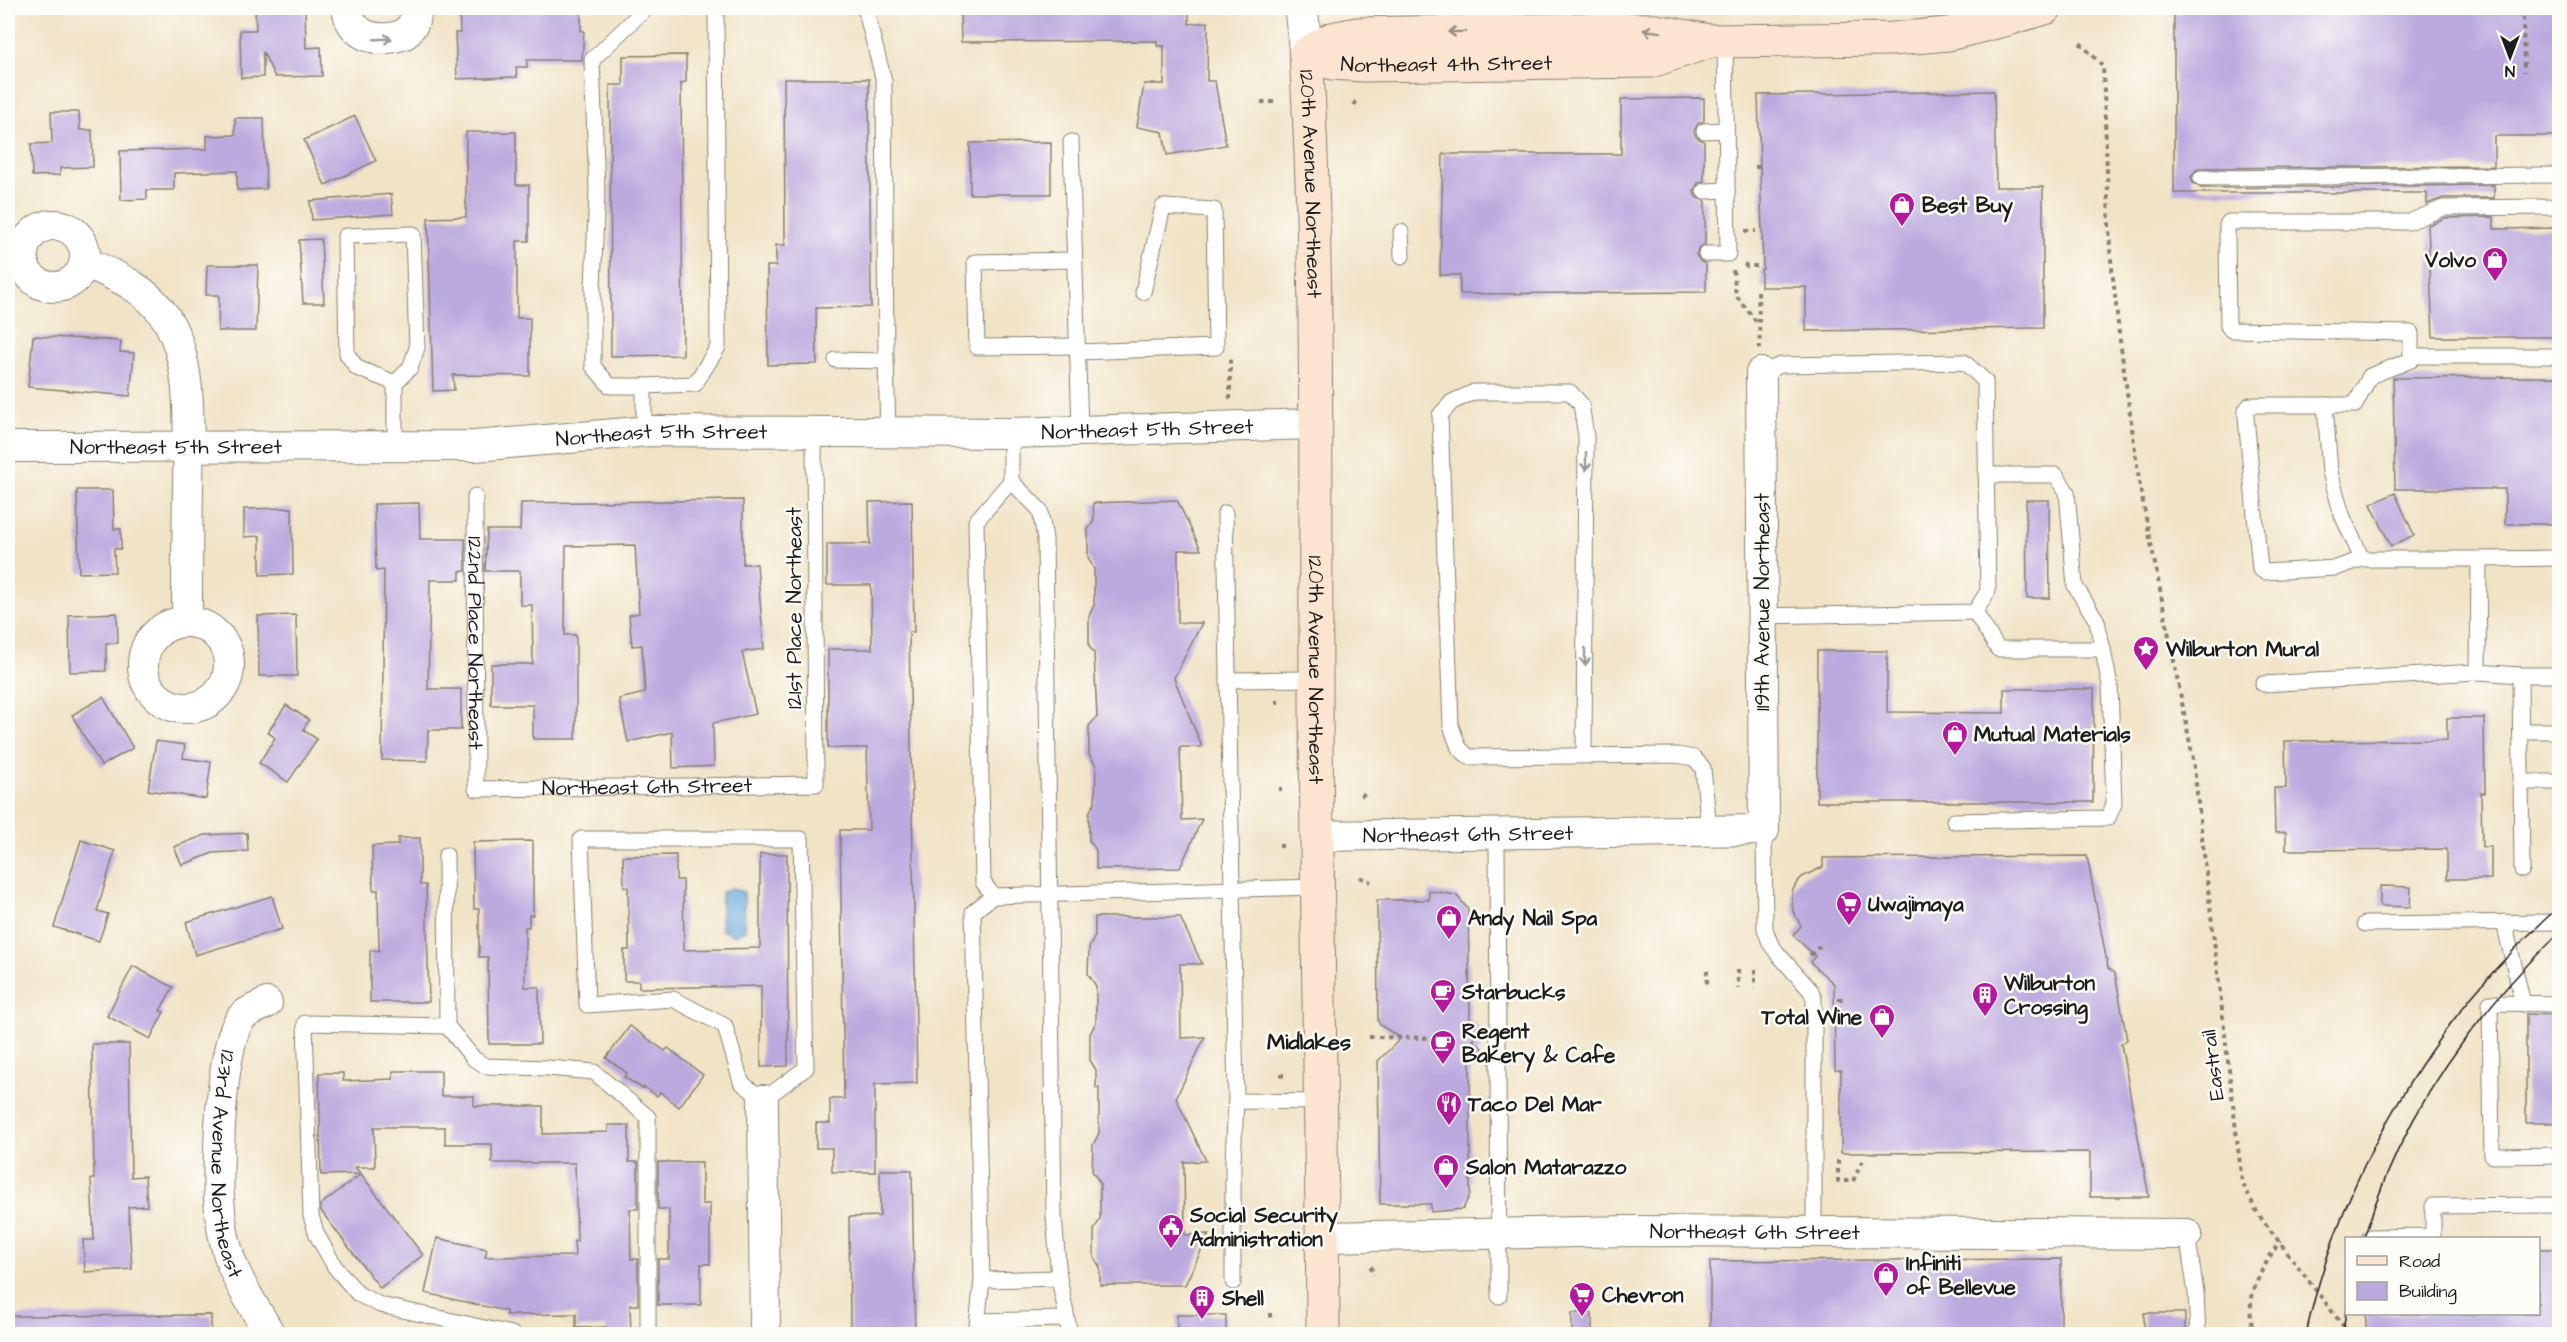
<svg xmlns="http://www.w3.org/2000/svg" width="2567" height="1342" viewBox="0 0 2567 1342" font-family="'Architects Daughter',sans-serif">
<rect width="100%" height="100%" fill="#fdfcf7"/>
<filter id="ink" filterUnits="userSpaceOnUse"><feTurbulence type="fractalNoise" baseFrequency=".0167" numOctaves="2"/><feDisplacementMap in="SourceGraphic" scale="12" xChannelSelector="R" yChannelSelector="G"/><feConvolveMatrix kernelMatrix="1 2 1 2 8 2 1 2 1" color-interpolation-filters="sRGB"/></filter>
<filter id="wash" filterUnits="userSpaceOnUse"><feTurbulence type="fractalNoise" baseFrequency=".008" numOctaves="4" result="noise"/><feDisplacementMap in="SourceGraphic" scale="24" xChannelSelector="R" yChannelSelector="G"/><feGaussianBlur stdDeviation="1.35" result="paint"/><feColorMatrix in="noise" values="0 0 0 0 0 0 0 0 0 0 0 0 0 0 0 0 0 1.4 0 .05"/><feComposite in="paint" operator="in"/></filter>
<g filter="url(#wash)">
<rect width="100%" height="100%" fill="#f1e3c6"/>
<path fill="#68a6da" stroke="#42617b" stroke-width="1.5" d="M731 888 744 892 745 930 734 935 721 930V893Z"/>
<g id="blocks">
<g fill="#bcaadf">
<path d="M255 8H305L306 48 321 47 322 76 275 77 263 52V77L241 78 240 30H256Z"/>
<path d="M459 8H581V31H584L582 60H527V67H516L517 77 457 79 455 33H460Z"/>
<path d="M960 8H1189V24L1208 22 1207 81H1215L1226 145 1167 155 1163 132 1137 127 1144 84H1164V46H1157V41L961 42Z"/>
<path d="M2189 8H2559V136H2494V166L2201 168 2196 170 2191 177 2193 183 2201 188 2494 185V198H2443L2427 204V193H2174V15Z"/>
<path d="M686 55V82L681 83 683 355 611 356 610 85H623V56Z"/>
<path d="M784 79H869L871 307 816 308 817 364 768 365 767 266H776V245H785Z"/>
<path d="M1994 91 1996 187H2043V328L1806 331V287H1761V269H1763L1758 95Z"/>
<path d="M1704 98V121L1698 123 1694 131 1696 137 1704 141V181L1698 183 1694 191 1696 197 1705 201V244L1698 249 1696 255 1701 262 1706 264V292L1460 294V275H1440L1443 154H1621V99Z"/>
<path d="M51 112H79L80 130H92L93 167 60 168V175L32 176 31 144 52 143Z"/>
<path d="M355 116 376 161 325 185 304 140Z"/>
<path d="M235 118H264L266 189 237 190V171L174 173V190H147V199L121 200 120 151 207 149V136L235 135Z"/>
<path d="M466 132H516V185H529V241H517V318H530V376L453 375 454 390 433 391 428 218 466 217Z"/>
<path d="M1051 142V194H970V143Z"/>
<path d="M391 194 393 214 312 220 310 201Z"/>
<path d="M2494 217V229L2559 228V337H2433L2428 225 2445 218Z"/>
<path d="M321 239 324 303H303L299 240Z"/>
<path d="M207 265H258L256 331H218L219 295H206Z"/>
<path d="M33 336 121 341 120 352 134 353 130 396 28 387Z"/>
<path d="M2559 377V524H2505V489H2395L2393 378Z"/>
<path d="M77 490H113L114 529H121V549H114L115 572 79 573Z"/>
<path d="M2395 493 2414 535 2391 546 2371 504Z"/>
<path d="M743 500V564H757L764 649 742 652 756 714 713 723 714 766 673 768 672 732 628 742 619 699 645 693 642 645 632 646 629 615 639 613 635 545 566 546 565 635H576V739H533V705H491V664H533L532 605H520V571H485L487 530H520L521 503Z"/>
<path d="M1177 500 1201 550H1178V623H1202L1174 678 1202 747H1180L1182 820 1202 819 1180 868 1096 869V850L1089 840V813L1095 802 1096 765 1089 755V726L1097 717 1094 653 1089 646V616L1094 605V569L1088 557V529L1094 521 1093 503Z"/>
<path d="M2026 500H2049L2050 598H2027Z"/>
<path d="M912 501 914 632H909L917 1083 875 1084V1172H832V1148H816V1123H830V1099H844L840 830H869L867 748H828V649H872L871 585H827V544H870L869 502Z"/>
<path d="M419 503 420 539H465L466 571H460V580H430L428 689H461V730H428L427 761 382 760 384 570 376 571 374 504Z"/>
<path d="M292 508 293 574 260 575V536L244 537V509Z"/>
<path d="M117 613 118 643H106V671L70 672 69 615Z"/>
<path d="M296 615 297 676H259L258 616Z"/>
<path d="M1817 651H1887V712L2004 713V689H2094L2093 802H1817Z"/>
<path d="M103 697 133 748 101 766 72 715Z"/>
<path d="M286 705 309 720 303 730 317 739 288 782 259 763 275 738 268 732Z"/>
<path d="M2447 718H2484L2485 793H2481L2482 847H2491V879H2447V849L2286 850V832L2275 833 2274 788H2286L2285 741 2447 740Z"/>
<path d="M156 741 185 745 183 758 211 762 206 799 148 790Z"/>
<path d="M247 833 248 851 213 853 182 865 174 847 205 835Z"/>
<path d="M398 838H420V885H426L429 1002H370V950L379 951 378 890H373L372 846 398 845Z"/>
<path d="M81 840 115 851 97 911 108 914 99 941 54 927Z"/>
<path d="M533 841V915H529V927H525V987H539L540 1044H489L488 957H479V909H474L473 842Z"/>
<path d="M760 854H787L788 1066 761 1067V986L639 988V981H624V950H629L628 887H624L623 856 676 855V880H683L684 950 760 948Z"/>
<path d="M2087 856 2108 968 2115 973 2127 1040 2121 1044 2149 1197H2090V1152L1841 1153V1070H1835L1834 984 1810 962 1815 956 1793 935 1801 926 1793 911 1792 902V892L1796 884 1802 877 1823 867V858Z"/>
<path d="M2380 886 2411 887 2410 907 2380 906Z"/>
<path d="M1429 891 1456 895 1468 909 1470 1019 1482 1031 1473 1040 1482 1048 1470 1061V1194L1463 1209 1431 1212V1204H1380L1378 1061 1401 1038 1380 1025 1378 1021 1377 900H1429Z"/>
<path d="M272 896 282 929 195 955 186 922Z"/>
<path d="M1095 917H1180L1202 964H1180L1181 1038 1205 1037 1176 1098 1206 1161 1184 1162 1185 1235 1209 1234 1185 1285H1100V1267L1094 1257V1230L1100 1219V1183L1092 1171 1093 1145 1099 1133V1088H1096V1070L1090 1060V1034L1096 1022V986L1088 974 1089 948 1095 936Z"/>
<path d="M133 966 173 987 160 1011 164 1012 150 1039 107 1016Z"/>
<path d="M2526 1014 2559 1015V1123H2526Z"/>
<path d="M630 1026 665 1051 668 1048 703 1075 679 1107 660 1092 657 1096 644 1087 643 1089 624 1077 627 1073 606 1058Z"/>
<path d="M92 1044H129L131 1177 145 1176 147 1206 128 1207 132 1269 85 1272 83 1240H94L91 1179H94Z"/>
<path d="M393 1071H441V1096H474V1106H543V1134L608 1132V1125H629V1162H638V1209H630L631 1259H638V1305H630L631 1335H607L606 1327 576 1328V1314L506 1315V1311L425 1293 437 1238 487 1249 485 1257 575 1256 574 1241H577L575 1163H492V1144H445V1127H374L375 1167H355L361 1174 321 1175 319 1073H343V1081L393 1079Z"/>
<path d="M658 1162H702V1204H710V1264H701V1305H658V1259H669V1209H658Z"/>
<path d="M880 1170H912L915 1335H850L849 1217 880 1216Z"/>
<path d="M361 1174 423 1255 380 1288 321 1211 320 1205Z"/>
<path d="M2538 1249H2559V1335H2366V1314H2538Z"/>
<path d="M2061 1259V1335H1710V1261Z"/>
<rect x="1572" y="1313" width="20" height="22"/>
<rect x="2144" y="1313" width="41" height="22"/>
<path d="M211 1315V1335H8V1316Z"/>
<rect x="1177" y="1315" width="49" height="20"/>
</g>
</g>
</g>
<g filter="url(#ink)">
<use href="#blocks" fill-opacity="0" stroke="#868071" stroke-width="1.5"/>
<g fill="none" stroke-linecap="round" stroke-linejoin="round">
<defs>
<g id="service">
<path d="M865 8 884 81 886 361"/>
<path d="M1607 29 1608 8"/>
<path d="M1704 131 1726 130"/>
<path d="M1071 142 1080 430"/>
<path d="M2201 178 2560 175"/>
<path d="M1704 191 1727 190"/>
<path d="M1401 232 1402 256"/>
<path d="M1706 254H1728L1725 41"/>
<path d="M1074 260 975 262 977 347 1077 346"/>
<path d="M1077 352 1216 347 1214 210 1163 207 1143 292"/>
<path d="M2411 356H2560"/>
<path d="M836 360 886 361 888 432"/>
<path d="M1761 373 1781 365 1964 362 1985 381 1988 591 1975 612 1762 616"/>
<path d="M395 383 410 368 417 348 413 234 345 236 347 354 357 368 395 383V446"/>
<path d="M644 386H610L593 366V287L597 190 592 60 646 8"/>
<path d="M2325 405H2355L2370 376 2411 360V333L2231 330 2228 326 2227 225 2229 222H2409L2443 208 2560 207"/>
<path d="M644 432V386L695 384 718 347 716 8"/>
<path d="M1011 433V481L976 521 983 882 993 896 1317 887"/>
<path d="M1011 481 1040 510 1045 539 1054 1216 1059 1278 1070 1334"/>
<path id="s1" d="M475 496 476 789 816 784 814 431"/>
<path d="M1225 513 1236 1101 1233 1160V1282"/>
<path d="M2362 559 2342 515 2330 472 2325 405H2250L2246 410V417L2260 569 2265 572 2336 568 2362 559H2479"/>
<path d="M1975 612 1998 649H2103"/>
<path d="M2478 672 2520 675 2522 870"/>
<path d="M2520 675H2560"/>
<path d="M1228 680 1316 679"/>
<path d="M2263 684 2478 672 2479 559 2560 558"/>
<path d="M2521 731H2560"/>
<path d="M1584 756 1586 436 1581 404 1570 392H1474L1452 402 1440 415 1451 726 1459 748 1469 757 1677 755 1694 758 1703 768 1709 830"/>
<path d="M2521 782H2560"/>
<path d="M1954 821 2108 818 2114 804 2110 685 2097 621 2075 586 2067 492 2056 475H1986"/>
<path d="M1764 830 1765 929 1770 943 1778 954 1811 991 1814 999V1231"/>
<path d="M1497 834 1499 1296"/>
<path d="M581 839H801L806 1068 763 1100 741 1082 725 1026 673 999 587 1005Z"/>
<path d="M446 855 447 1026 305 1023 311 1216 317 1235 335 1267 358 1294 380 1305 512 1334"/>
<path d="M2504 922 2523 1004"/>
<path d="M2365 924 2560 922"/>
<path d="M2560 1004 2490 1003 2492 1156 2560 1155"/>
<path d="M447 1026 474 1059 486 1066 548 1068 594 1072 648 1117V1334"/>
<path d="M1236 1101 1321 1102"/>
<path d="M2187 1234 2196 1293 2198 1334"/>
<path d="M2370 1237 2433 1236V1206L2560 1205"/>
<path d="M982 1280 1059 1278"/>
<path d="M978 1321 1067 1319"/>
<path d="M976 1334 982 1280 973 912 993 896"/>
</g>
<g id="minor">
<path d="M347 8C351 39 380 43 405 34L413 24 418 8"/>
<circle cx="54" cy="256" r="31"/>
<path d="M85 262C116 276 147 288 166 318 195 364 188 437 188 489 187 533 187 577 187 622"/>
<path id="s2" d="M8 447 475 446 650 431 1011 433 1316 424"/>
<circle cx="186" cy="665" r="43"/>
<path id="s3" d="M1316 836 1764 830 1761 373"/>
<path id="s4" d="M267 1003C260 1007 249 1010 243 1016 220 1037 217 1166 219 1199 220 1220 224 1242 231 1262 240 1287 257 1311 270 1334"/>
<path d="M763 1100 765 1334"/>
<path id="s5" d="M1323 1237 1632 1231 2187 1234"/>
</g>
<path id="tertiary" d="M1301 8 1306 54"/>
<g id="secondary">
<path id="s6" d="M1306 54C1319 264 1315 474 1316 684 1316 901 1322 1118 1323 1334"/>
<path d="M1306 54 1332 39 1357 34 1607 29 1650 30 1709 41 1893 39 1948 34 2004 20 2045 8"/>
<path id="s7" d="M1306 54 1332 63 1363 65 1651 61 1707 42"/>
</g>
</defs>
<use href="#service" stroke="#868071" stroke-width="17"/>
<use href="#minor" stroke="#868071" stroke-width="32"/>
<use href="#tertiary" stroke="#868071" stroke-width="35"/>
<use href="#secondary" stroke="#868071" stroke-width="35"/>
<g stroke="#868071" stroke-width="4" stroke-dasharray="4.5 4.5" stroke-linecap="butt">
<path d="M2523 8 2524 72"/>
<path d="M2080 43 2103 66 2110 250 2119 333 2140 487 2193 759 2242 1182 2258 1214 2344 1327 2345 1334"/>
<path d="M1261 102H1274"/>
<path d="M1353 102 1360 107"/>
<path d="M1755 167H1760"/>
<path d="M1745 231H1756"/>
<path d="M1744 264 1747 266H1757"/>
<path d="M1733 270 1736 295 1758 324"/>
<path d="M1758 291 1760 349"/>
<path d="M1230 359V399"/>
<path d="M1277 700V707"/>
<path d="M1279 789H1282"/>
<path d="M1361 796 1368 791"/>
<path d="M1279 846H1283"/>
<path d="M1360 877 1371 882"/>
<path d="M1810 955 1820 946"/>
<path d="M1738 969V988"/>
<path d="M1755 969V988"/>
<path d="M1707 970V984"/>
<path d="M1838 999H1847"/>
<path d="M1369 1037 1446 1038"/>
<path d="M1282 1073V1081"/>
<path d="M1838 1160V1181H1853L1863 1160"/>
<path d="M1371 1266 1373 1275"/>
<path d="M1270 1313V1320"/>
<path d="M2254 1334C2243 1299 2260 1271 2280 1241"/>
</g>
<use href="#service" stroke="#fff" stroke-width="15"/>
<use href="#minor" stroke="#fff" stroke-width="30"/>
<use href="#tertiary" stroke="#fff" stroke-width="33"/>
<use href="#secondary" stroke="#fce5d0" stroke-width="33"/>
<g stroke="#1c1c1c" stroke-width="1.5">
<path d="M2364 1238C2400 1118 2470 1018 2560 932"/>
<path d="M2306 1334C2342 1171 2434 1016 2560 906"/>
<path d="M2343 1334 2346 1309"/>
</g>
</g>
<defs><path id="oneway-shaft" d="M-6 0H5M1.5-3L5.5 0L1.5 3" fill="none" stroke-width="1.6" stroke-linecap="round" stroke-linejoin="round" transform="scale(1.5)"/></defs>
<g stroke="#978b7f">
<use href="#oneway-shaft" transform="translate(1652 31) rotate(-173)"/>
<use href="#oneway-shaft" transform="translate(1457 32) rotate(179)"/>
</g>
<g stroke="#999">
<use href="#oneway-shaft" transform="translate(383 39) rotate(-2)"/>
<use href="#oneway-shaft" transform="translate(1586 462) rotate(90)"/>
<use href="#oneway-shaft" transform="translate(1585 657) rotate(90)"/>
</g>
</g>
<defs>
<symbol id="shop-pin" viewBox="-11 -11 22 30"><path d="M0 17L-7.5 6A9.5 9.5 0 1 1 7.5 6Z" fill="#b5179e" stroke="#fdfcf7"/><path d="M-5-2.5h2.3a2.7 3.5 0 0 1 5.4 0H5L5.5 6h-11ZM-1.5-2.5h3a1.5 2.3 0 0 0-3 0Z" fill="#fff"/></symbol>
<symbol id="sight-pin" viewBox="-11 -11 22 30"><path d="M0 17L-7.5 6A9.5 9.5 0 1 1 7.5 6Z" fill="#b5179e" stroke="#fdfcf7"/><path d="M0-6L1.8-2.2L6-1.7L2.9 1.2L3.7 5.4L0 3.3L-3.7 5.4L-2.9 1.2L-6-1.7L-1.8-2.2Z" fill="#fff"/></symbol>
<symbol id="supermarket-pin" viewBox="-11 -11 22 30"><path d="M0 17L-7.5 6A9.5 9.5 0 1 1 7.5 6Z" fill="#b5179e" stroke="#fdfcf7"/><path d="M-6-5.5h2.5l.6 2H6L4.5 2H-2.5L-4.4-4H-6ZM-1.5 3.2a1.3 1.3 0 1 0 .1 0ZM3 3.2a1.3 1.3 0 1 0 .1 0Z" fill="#fff"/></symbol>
<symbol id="cafe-pin" viewBox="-11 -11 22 30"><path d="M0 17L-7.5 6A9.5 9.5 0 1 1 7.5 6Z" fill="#b5179e" stroke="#fdfcf7"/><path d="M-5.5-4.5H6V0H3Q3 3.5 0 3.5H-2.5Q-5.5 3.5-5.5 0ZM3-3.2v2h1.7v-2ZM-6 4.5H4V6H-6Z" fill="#fff"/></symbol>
<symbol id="building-pin" viewBox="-11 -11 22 30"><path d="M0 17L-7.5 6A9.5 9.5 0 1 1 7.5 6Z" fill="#b5179e" stroke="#fdfcf7"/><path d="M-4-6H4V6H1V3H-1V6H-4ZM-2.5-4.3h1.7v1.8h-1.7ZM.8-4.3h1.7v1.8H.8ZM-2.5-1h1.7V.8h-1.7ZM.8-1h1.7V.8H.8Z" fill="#fff"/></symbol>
<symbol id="restaurant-pin" viewBox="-11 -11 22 30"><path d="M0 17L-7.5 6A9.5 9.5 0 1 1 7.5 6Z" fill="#b5179e" stroke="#fdfcf7"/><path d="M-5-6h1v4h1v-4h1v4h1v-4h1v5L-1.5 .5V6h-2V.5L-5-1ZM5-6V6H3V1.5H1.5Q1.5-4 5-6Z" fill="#fff"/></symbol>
<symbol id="civic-pin" viewBox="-11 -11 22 30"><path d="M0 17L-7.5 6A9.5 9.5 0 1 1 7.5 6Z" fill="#b5179e" stroke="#fdfcf7"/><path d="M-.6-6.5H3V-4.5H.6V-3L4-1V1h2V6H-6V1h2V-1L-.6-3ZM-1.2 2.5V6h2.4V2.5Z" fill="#fff"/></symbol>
</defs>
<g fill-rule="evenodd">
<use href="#shop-pin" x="1887" y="190" width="30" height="40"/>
<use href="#shop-pin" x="2480" y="245" width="30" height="40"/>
<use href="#sight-pin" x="2131" y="634" width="30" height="40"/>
<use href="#shop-pin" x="1940" y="719" width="30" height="40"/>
<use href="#supermarket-pin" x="1834" y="889" width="30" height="40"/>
<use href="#shop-pin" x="1434" y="903" width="30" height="40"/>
<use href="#cafe-pin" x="1428" y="977" width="30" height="40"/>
<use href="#building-pin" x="1970" y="980" width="30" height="40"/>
<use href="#shop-pin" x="1867" y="1002" width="30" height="40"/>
<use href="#cafe-pin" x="1428" y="1028" width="30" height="40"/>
<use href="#restaurant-pin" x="1434" y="1089" width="30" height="40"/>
<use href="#shop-pin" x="1431" y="1152" width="30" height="40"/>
<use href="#civic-pin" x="1156" y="1212" width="30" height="40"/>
<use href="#shop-pin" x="1871" y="1260" width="30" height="40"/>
<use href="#supermarket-pin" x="1567" y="1280" width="30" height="40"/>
<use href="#building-pin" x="1187" y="1283" width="30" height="40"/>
</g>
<g text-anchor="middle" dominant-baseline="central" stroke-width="5" stroke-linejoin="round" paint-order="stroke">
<g font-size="21" fill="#1c1c1c" stroke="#fdfcf7">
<text stroke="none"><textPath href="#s7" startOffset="142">Northeast 4th Street</textPath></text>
<text stroke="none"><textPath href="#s6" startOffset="130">120th Avenue Northeast</textPath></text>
<text stroke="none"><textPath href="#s2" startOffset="1140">Northeast 5th Street</textPath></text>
<text stroke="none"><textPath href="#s2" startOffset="654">Northeast 5th Street</textPath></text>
<text stroke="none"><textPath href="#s2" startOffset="168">Northeast 5th Street</textPath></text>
<text transform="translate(1762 602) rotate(-90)">119th Avenue Northeast</text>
<text transform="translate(794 608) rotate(-90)">121st Place Northeast</text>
<text stroke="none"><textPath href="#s1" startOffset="147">122nd Place Northeast</textPath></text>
<text stroke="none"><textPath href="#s6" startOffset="616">120th Avenue Northeast</textPath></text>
<text stroke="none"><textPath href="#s1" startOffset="464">Northeast 6th Street</textPath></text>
<text stroke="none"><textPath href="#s3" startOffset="152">Northeast 6th Street</textPath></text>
<text transform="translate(2213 1065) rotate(-97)">Eastrail</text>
<text stroke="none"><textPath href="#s4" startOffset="180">123rd Avenue Northeast</textPath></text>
<text stroke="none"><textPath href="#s5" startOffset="432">Northeast 6th Street</textPath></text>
</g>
<g font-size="21" font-weight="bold" fill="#1c1c1c" stroke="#fdfcf7" text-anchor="start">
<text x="1922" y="205">Best Buy</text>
<text x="2476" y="260" text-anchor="end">Volvo</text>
<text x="2166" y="649">Wilburton Mural</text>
<text x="1974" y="734">Mutual Materials</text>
<text x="1868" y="904">Uwajimaya</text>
<text x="1468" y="918">Andy Nail Spa</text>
<text x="2004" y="983">Wilburton<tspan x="2004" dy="24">Crossing</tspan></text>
<text x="1462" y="992">Starbucks</text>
<text x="1862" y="1017" text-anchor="end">Total Wine</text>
<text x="1462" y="1031">Regent<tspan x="1462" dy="24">Bakery &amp; Cafe</tspan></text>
<text x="1468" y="1104">Taco Del Mar</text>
<text x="1466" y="1167">Salon Matarazzo</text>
<text x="1190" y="1215">Social Security<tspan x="1190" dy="24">Administration</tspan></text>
<text x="1906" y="1263">Infiniti<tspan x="1906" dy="24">of Bellevue</tspan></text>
<text x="1602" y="1295">Chevron</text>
<text x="1222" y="1298">Shell</text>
</g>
<g font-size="22" font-weight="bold" fill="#1c1c1c" stroke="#fdfcf7">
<text x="1309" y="1042">Midlakes</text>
</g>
</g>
<rect width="2567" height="1342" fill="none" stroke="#fdfcf7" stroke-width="30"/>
<rect x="2345" y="1237" width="195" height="78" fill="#fdfcf7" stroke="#a3a29f" stroke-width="1.5"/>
<rect x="2357" y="1256" width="30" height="9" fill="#fce5d0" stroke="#a3a29f" stroke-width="1.5"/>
<text x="2399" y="1267" font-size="18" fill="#1c1c1c">Road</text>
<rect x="2357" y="1282" width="30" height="18" fill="#bcaadf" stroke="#a3a29f" stroke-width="1.5"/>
<text x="2399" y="1297" font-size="18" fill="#1c1c1c">Building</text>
<g transform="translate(2510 57) rotate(180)" stroke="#fdfcf7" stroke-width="4.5" paint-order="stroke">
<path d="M0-4.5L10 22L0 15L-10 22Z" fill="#1c1c1c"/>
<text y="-9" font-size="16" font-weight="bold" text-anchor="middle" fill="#1c1c1c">N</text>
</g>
</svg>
